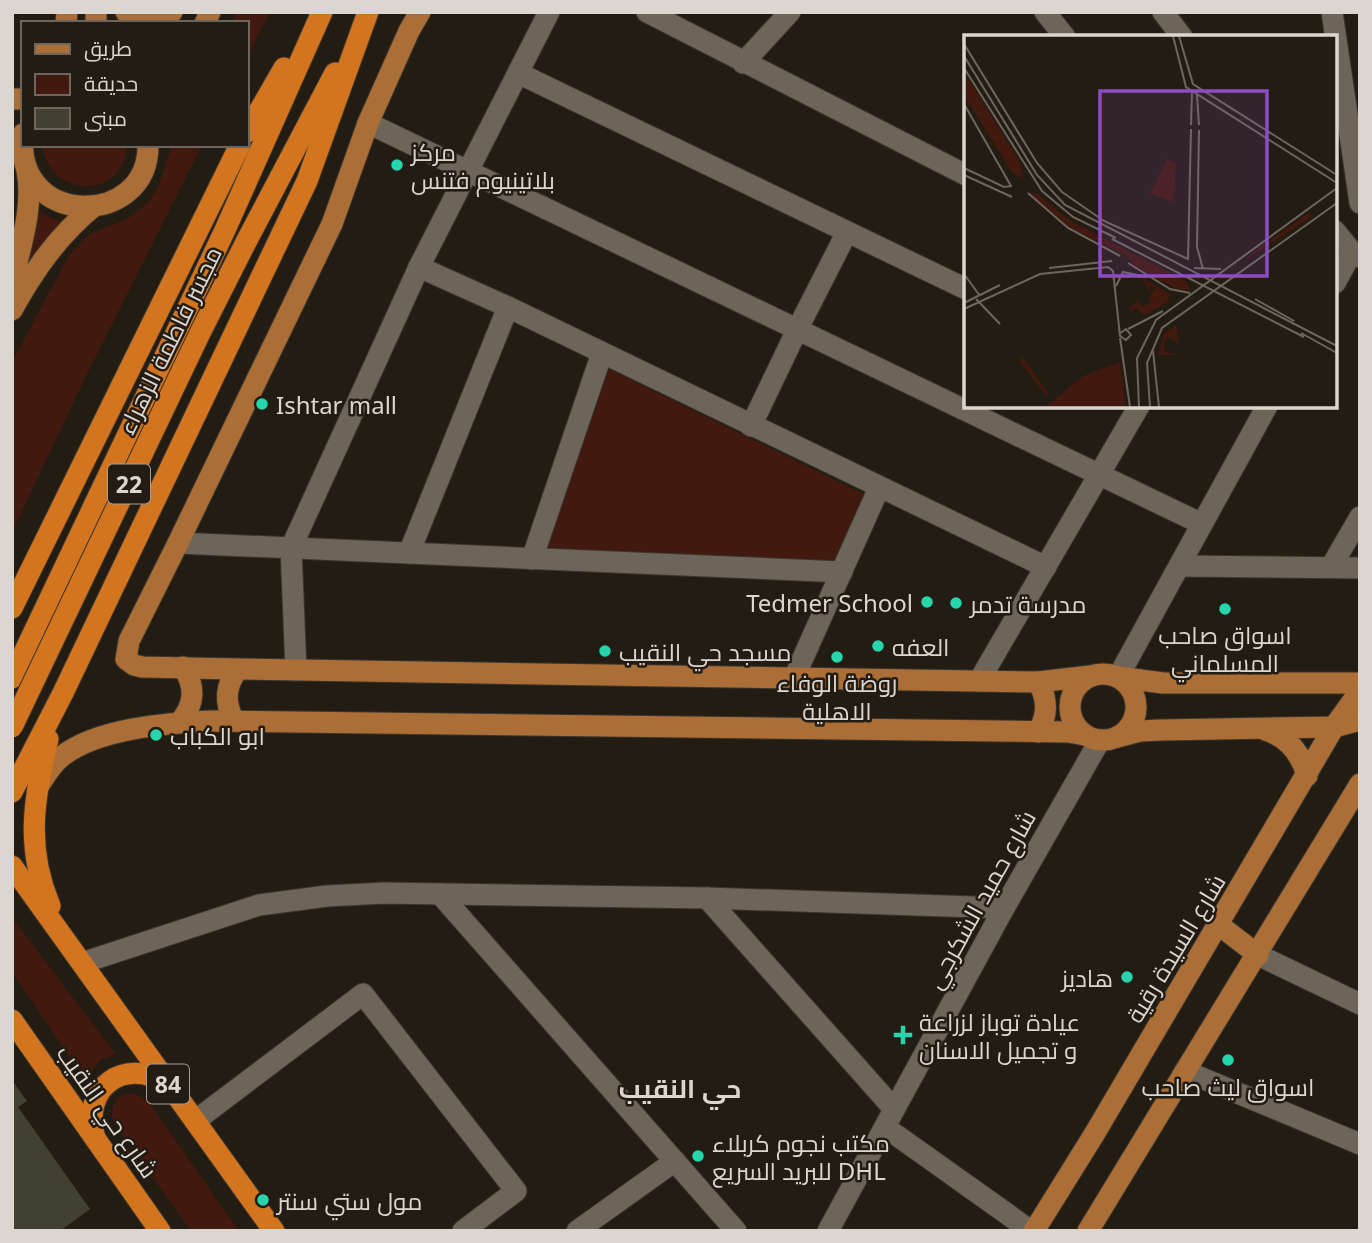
<svg xmlns="http://www.w3.org/2000/svg" width="1372" height="1243" viewBox="0 0 1372 1243" font-family="'Noto Sans',Cairo,sans-serif">
<rect width="100%" height="100%" fill="#231c13"/>
<g fill="#42190e">
<path d="M236 12H270L247 57V23H231Z"/>
<path d="M42 145H127C124 200 50 200 42 145Z"/>
<path d="M172 145H202L87 374 12 532V362L69 255 90 234 127 219 148 203 159 185Z"/>
<path d="M35 208 51 218 61 220 24 275Z"/>
<path d="M609 369 866 495 838 563 547 548Z"/>
<path d="M12 918 116 1054 100 1060 86 1081 12 972Z"/>
<path d="M124 1094H136L148 1101 239 1231H191L113 1122C111 1111 113 1100 124 1094Z"/>
</g>
<path fill="#423f33" d="M12 1080 27 1101 18 1107 90 1209 60 1231H12Z"/>
<g fill="none" stroke-linecap="round" stroke-linejoin="round">
<defs>
<g id="minor">
<path d="M647 12 966 175"/>
<path d="M1045 12 1065 37"/>
<path d="M1163 12 1182 37"/>
<path d="M1332 12 1360 203"/>
<path d="M743 63 790 12"/>
<path d="M518 73 966 289"/>
<path d="M368 123 1202 524"/>
<path d="M1335 231 1352 252 1360 257"/>
<path d="M419 267 508 307 1046 567"/>
<path d="M1335 283 1352 252"/>
<path d="M751 426 797 330 847 232"/>
<path d="M178 543 842 572"/>
<path d="M409 553 508 307"/>
<path d="M532 559 602 353"/>
<path d="M1180 566 1360 568"/>
<path d="M1331 567 1360 517"/>
<path d="M296 670 291 548 419 267 549 12"/>
<path d="M1118 677 1267 406"/>
<path d="M794 678 879 488"/>
<path d="M979 681 1139 406"/>
<path d="M440 894 736 1231"/>
<path d="M707 898 894 1109"/>
<path d="M1258 955 1360 1004"/>
<path d="M82 963 259 905 327 896 384 893 707 898 1004 908"/>
<path d="M1185 1071 1360 1144"/>
<path d="M195 1121 363 994 516 1191 463 1231"/>
<path d="M885 1127 1031 1231"/>
<path d="M577 1231 675 1161"/>
<path d="M828 1231 1004 908 1100 740"/>
</g>
<g id="major">
<path d="M96 12V23"/>
<path d="M126 12C142 20 156 20 172 12"/>
<path d="M420 12 409 31 368 123 332 224 178 543 129 641 126 659 134 665 142 667 238 669 1038 682 1090 676"/>
<path d="M66 23 67 12"/>
<path d="M205 23 210 12"/>
<path d="M12 99H23"/>
<path d="M23 134C13 228 149 229 148 145"/>
<path d="M12 283C20 248 34 207 27 171"/>
<path d="M12 310C34 270 58 236 93 207"/>
<circle cx="1103" cy="707" r="33"/>
<path d="M1118 677 1163 683H1360"/>
<path d="M1038 682C1048 699 1048 715 1038 732"/>
<path d="M234 721C224 702 225 686 238 669"/>
<path d="M180 722C195 704 196 687 183 667"/>
<path d="M1265 730C1288 737 1301 753 1307 776"/>
<path d="M1117 737 1140 731 1161 730 1334 727 1360 720"/>
<path d="M38 787C45 776 51 765 61 757 97 728 168 723 213 721L1068 732 1085 735"/>
<path d="M1219 925 1258 955"/>
<path d="M1034 1231 1095 1133 1334 727 1360 691"/>
<path d="M1088 1231 1360 784"/>
</g>
<g id="highway">
<path d="M247 132 284 68"/>
<path d="M246 242 335 73"/>
<path d="M12 608 240 145"/>
<path d="M12 678 225 230 322 12"/>
<path d="M48 739C34 800 25 846 50 906"/>
<path d="M12 792 63 693 307 181 368 12"/>
<path d="M12 866 274 1231"/>
<path d="M12 1020 160 1231"/>
<path d="M95 1138C80 1089 124 1055 167 1084"/>
</g>
</defs>
<use href="#minor" stroke="#3a352f" stroke-width="23"/>
<use href="#major" stroke="#3a352f" stroke-width="23"/>
<use href="#highway" stroke="#3a352f" stroke-width="23"/>
<use href="#minor" stroke="#6d655a" stroke-width="21"/>
<use href="#major" stroke="#aa6e36" stroke-width="21"/>
<use href="#highway" stroke="#d3741e" stroke-width="21"/>
<defs>
<path id="highway-bridge" d="M12 727 200 333 246 242"/>
</defs>
<use href="#highway-bridge" stroke="#3a352f" stroke-width="23" stroke-linecap="butt"/>
<use href="#highway-bridge" stroke="#d3741e" stroke-width="21"/>
</g>
<g fill="#27d5ad" stroke="#231c13" stroke-width="2.5">
<circle cx="397" cy="165" r="7"/>
<circle cx="262" cy="404" r="7"/>
<circle cx="927" cy="602" r="7"/>
<circle cx="956" cy="603" r="7"/>
<circle cx="1225" cy="609" r="7"/>
<circle cx="878" cy="646" r="7"/>
<circle cx="605" cy="651" r="7"/>
<circle cx="837" cy="657" r="7"/>
<circle cx="156" cy="735" r="7"/>
<circle cx="1127" cy="977" r="7"/>
<path d="M899.5 1024.5h7v7h7v7h-7v7h-7v-7h-7v-7h7z"/>
<circle cx="1228" cy="1060" r="7"/>
<circle cx="698" cy="1156" r="7"/>
<circle cx="263" cy="1200" r="7"/>
</g>
<g text-anchor="middle" dominant-baseline="central" stroke-width="5" stroke-linejoin="round" paint-order="stroke">
<g fill="#231c13" stroke="#a49e97" stroke-width="2">
<rect x="108" y="464.5" width="42" height="39" rx="5"/>
<rect x="147" y="1064.5" width="42" height="39" rx="5"/>
</g>
<g font-size="23" font-weight="bold" fill="#dbd6d0">
<text x="129" y="484">22</text>
<text x="168" y="1084">84</text>
</g>
<g font-size="24" fill="#dbd6d0" stroke="#231c13" text-anchor="start">
<text x="411" y="151">مركز<tspan x="411" dy="28">بلاتينيوم فتنس</tspan></text>
<text x="276" y="404">Ishtar mall</text>
<text x="913" y="602" text-anchor="end">Tedmer School</text>
<text x="970" y="603">مدرسة تدمر</text>
<text x="1225" y="634" text-anchor="middle">اسواق صاحب<tspan x="1225" dy="28">المسلماني</tspan></text>
<text x="892" y="646">العفه</text>
<text x="619" y="651">مسجد حي النقيب</text>
<text x="837" y="682" text-anchor="middle">روضة الوفاء<tspan x="837" dy="28">الاهلية</tspan></text>
<text x="170" y="735">ابو الكباب</text>
<text x="1113" y="977" text-anchor="end">هاديز</text>
<text x="919" y="1021">عيادة توباز لزراعة<tspan x="919" dy="28">و تجميل الاسنان</tspan></text>
<text x="1228" y="1086" text-anchor="middle">اسواق ليث صاحب</text>
<text x="712" y="1142">مكتب نجوم كربلاء<tspan x="712" dy="28">للبريد السريع DHL</tspan></text>
<text x="277" y="1200">مول ستي سنتر</text>
</g>
<g font-size="24" fill="#dbd6d0" stroke="#231c13">
<text transform="translate(169 340) rotate(-64)">مجسر فاطمة الزهراء</text>
<text transform="translate(980 899) rotate(-61)">شارع حميد الشكرجي</text>
<text transform="translate(1175 948) rotate(-59)">شارع السيدة رقية</text>
<text transform="translate(108 1111) rotate(55)">شارع حي النقيب</text>
</g>
<g font-size="26" font-weight="bold" fill="#dbd6d0" stroke="#231c13">
<text x="680" y="1088">حي النقيب</text>
</g>
</g>
<g transform="translate(964 35)">
<rect width="373" height="373" fill="#231c13"/>
<path d="M0 37 55 125 59 144 48 137 0 60ZM203 124 212 128 210 167 186 159ZM73 158 103 184 222 246 226 255 213 254 170 231 162 220 107 194 66 159ZM344 178 347 182 283 224V222ZM178 243 206 259 203 267 180 281 172 272 169 277 164 273 175 265 179 272 187 266 185 263 191 252 187 250 185 256ZM212 290 215 310 206 302 200 306 201 317 216 320H194L200 299ZM59 322 84 358 83 362 55 326ZM156 327 162 372H82L119 341Z" fill="#42190e"/>
<path fill="none" stroke="#6d665f" stroke-width="2" d="M209 1 222 52 373 148M215 1 229 49 373 140M0 9 73 128 98 157 140 186 224 224 227 94M0 21 73 140 101 170 373 311M0 33 78 156 109 182 152 203M233 60 235 90M0 69 47 151 40 152 0 133M227 90 228 57M235 95 233 212 239 234M0 140 48 162M64 158 104 193 156 221M148 204 340 302M164 228 206 254 226 258M85 233 148 226M230 233 257 234M0 239 16 261M152 251 159 237 183 242M12 264 36 289M291 264 330 286M0 268 36 250M0 274 76 239 144 232 149 236 156 301 162 305 167 300 162 294 155 299M164 294 199 276M337 298 373 318M156 303 166 372M189 316 195 372M175 372 173 323 192 285 373 153M186 372 183 328 198 293 373 168"/>
<path fill="#8e4ec2" fill-opacity="0.15" stroke="#8e4ec2" stroke-width="3.5" d="M136 56H303V241H136Z"/>
<rect width="373" height="373" fill="none" stroke="#dbd6d0" stroke-width="3.5"/>
</g>
<rect width="1372" height="1243" fill="none" stroke="#dbd6d0" stroke-width="28"/>
<rect x="21" y="21" width="228" height="126" fill="#231c13" stroke="#6d665f" stroke-width="2"/>
<rect x="35" y="44" width="35" height="10" fill="#aa6e36" stroke="#6d665f" stroke-width="2"/>
<text x="84" y="56" font-size="21" fill="#dbd6d0">طريق</text>
<rect x="35" y="74" width="35" height="21" fill="#42190e" stroke="#6d665f" stroke-width="2"/>
<text x="84" y="91" font-size="21" fill="#dbd6d0">حديقة</text>
<rect x="35" y="108" width="35" height="21" fill="#423f33" stroke="#6d665f" stroke-width="2"/>
<text x="84" y="126" font-size="21" fill="#dbd6d0">مبنى</text>
</svg>
